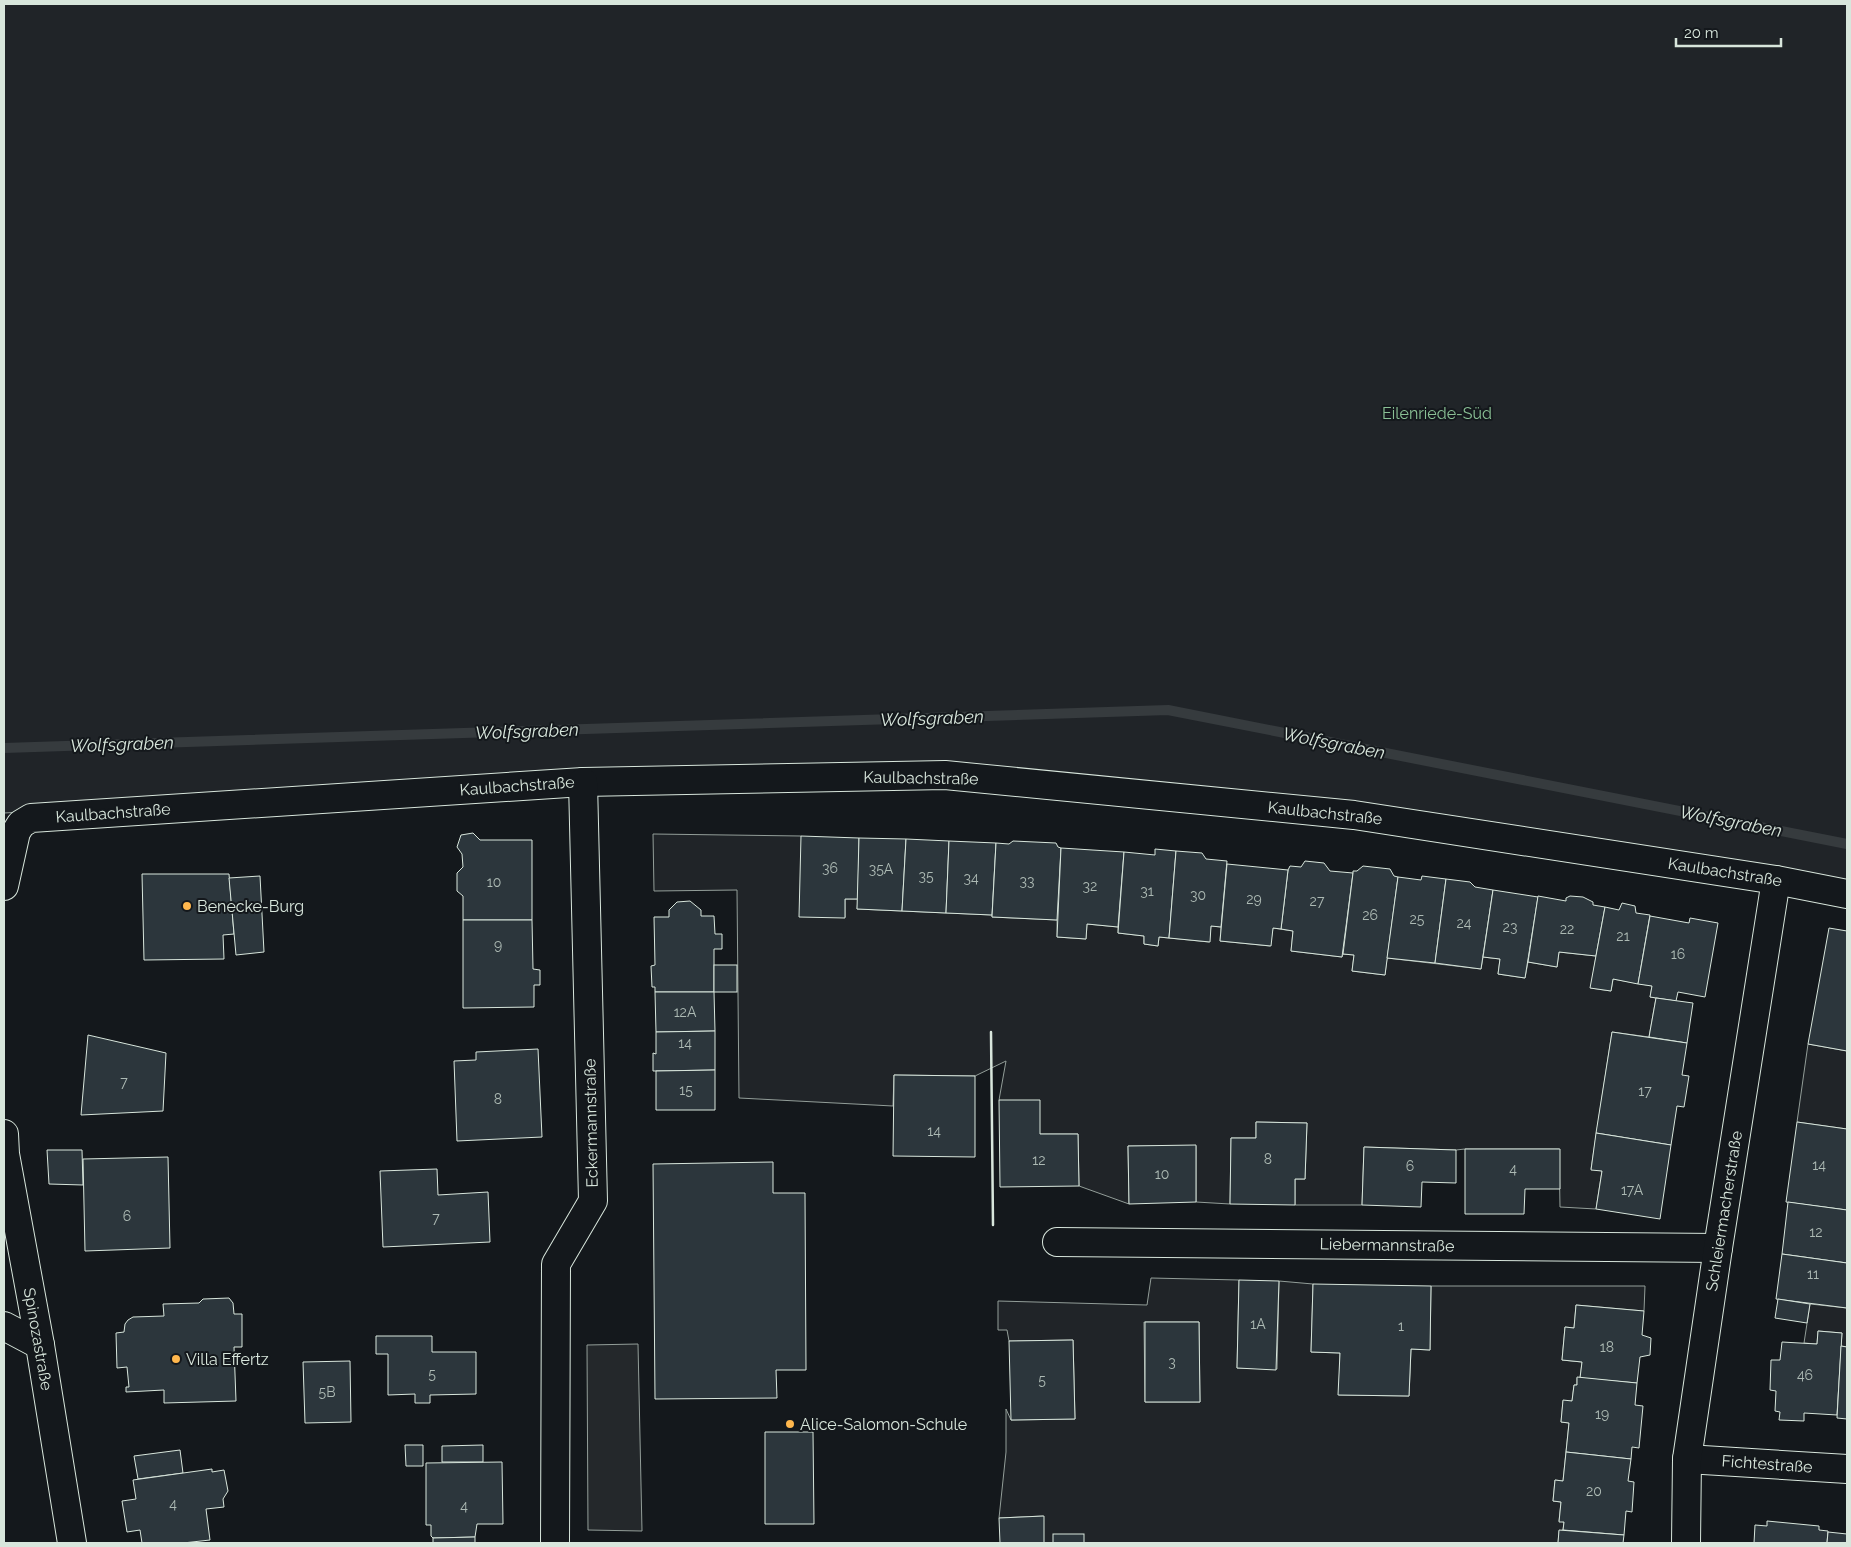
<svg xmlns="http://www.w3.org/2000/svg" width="1851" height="1547" viewBox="0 0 1851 1547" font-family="Raleway,sans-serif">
<rect width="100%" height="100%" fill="#14181c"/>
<g fill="#202428" stroke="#939e99" fill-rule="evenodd">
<path d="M4 4H1847V894L1776 880 945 775 583 782 4 813Z"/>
<path d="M653 834 801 836 845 917V899H858L857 909 992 915V917L1057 920V937L1086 939 1087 924 1118 927V933L1144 936V944L1158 946 1159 937 1209 942 1211 926 1221 927 1220 941 1270 946 1273 928 1293 931 1291 951 1342 957 1343 954 1354 955 1352 971 1385 975 1387 958 1481 969 1483 957 1500 959 1498 974 1525 978 1528 962 1557 967 1559 952 1596 956 1591 988 1611 991 1613 979 1652 986 1650 997 1656 998 1649 1037 1612 1032 1591 1169 1602 1171 1596 1209 1560 1207 1559 1149H1465L1456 1150 1364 1147 1362 1205H1295V1179H1305L1307 1123 1256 1122V1138H1231L1230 1204 1196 1202V1146H1128L1129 1204 1079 1186 1078 1134H1040L999 1100 1006 1061 975 1076 894 1075 893 1106 739 1098 737 890 654 891Z"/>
<path d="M1808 1044 1847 1051V1129L1797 1122Z"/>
<path d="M1151 1278 1239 1280 1237 1368 1277 1369 1279 1281 1313 1284 1311 1352 1340 1353 1339 1395 1409 1396 1411 1349 1430 1350 1431 1286H1645L1644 1311 1576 1305 1574 1328 1565 1327 1562 1360 1582 1362 1580 1378H1577V1385H1574L1572 1401H1563L1561 1422 1569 1423 1563 1481 1555 1480 1553 1501 1561 1502 1559 1521 1564 1522 1563 1530 1559 1531 1558 1543H1043V1516L999 1518 1006 1452V1409L1011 1420 1075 1419 1073 1340 1009 1341 1007 1330H998V1301L1147 1305ZM1144 1322H1199L1200 1402H1145Z"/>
<path d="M1810 1304 1847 1308V1347L1841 1346 1842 1333 1818 1331 1817 1344 1804 1343Z"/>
</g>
<path fill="#24282b" stroke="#939e99" d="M638 1344 642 1531 588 1530 587 1345Z"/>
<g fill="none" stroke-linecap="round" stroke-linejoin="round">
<path stroke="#363b3e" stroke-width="10" d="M4 748 1168 710 1847 844"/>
</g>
<g fill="#2c363c" stroke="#d8e6dc">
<path d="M473 833 480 840H532V920H463V896L457 891V873L463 867 462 854 457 847 461 835Z"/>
<path d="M801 836 859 838 858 899H845V918L799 917Z"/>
<path d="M859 838 906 839 902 911 857 909Z"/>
<path d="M906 839 949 841 946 913 902 911Z"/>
<path d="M949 841 996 843 992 915 946 913Z"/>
<path d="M1013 841 1056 843 1058 847 1061 848 1057 920 992 917 996 843 1009 844Z"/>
<path d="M1061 848 1124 852 1118 927 1087 924 1086 939 1057 937Z"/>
<path d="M1155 849 1176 851 1169 938 1159 937 1158 946 1144 944V936L1118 933 1124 852 1155 855Z"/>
<path d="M1176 851 1202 853 1206 859 1227 861 1221 927 1211 926 1210 942 1169 938Z"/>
<path d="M1305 861 1324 863 1330 871 1353 873 1342 957 1291 951 1293 931 1281 929 1288 870 1290 866 1301 867Z"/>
<path d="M1227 864 1288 870 1281 929 1273 928 1271 946 1220 941Z"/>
<path d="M1363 866 1390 869 1394 876 1398 877 1385 975 1352 971 1354 955 1343 954 1353 873V871H1357Z"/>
<path d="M142 874H229L234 934 223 935 224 959 144 960Z"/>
<path d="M260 876 264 952 236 955 229 878Z"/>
<path d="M1422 876 1446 879 1435 963 1387 958 1398 877 1421 880Z"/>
<path d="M1446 879 1470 882 1475 887 1493 890 1481 969 1435 963Z"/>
<path d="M1493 890 1538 897 1525 978 1498 974 1500 959 1483 957Z"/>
<path d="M1538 896 1566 901V898L1570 896 1583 897 1593 902V905L1605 907 1596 956 1559 952 1557 967 1528 962Z"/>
<path d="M690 901 701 910V916H714L715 934H722V949H714V992H655V987H652L651 966 655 965 654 917H669V910L677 902Z"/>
<path d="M1622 903 1635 906 1636 913 1650 915 1638 984 1613 979 1611 991 1590 988 1605 907 1619 910Z"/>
<path d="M1650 916 1689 923 1690 918 1718 923 1705 997 1678 992 1676 1001 1650 997 1652 986 1638 984Z"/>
<path d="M463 920H532L533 969 540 970V985H534V1007L463 1008Z"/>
<path d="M1829 928 1847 931V1051L1808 1044Z"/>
<rect x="714" y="965" width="23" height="27"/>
<path d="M655 992H714L715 1031 656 1032Z"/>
<path d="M1656 998 1693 1003 1687 1043 1649 1037Z"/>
<path d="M715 1031V1070L653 1071V1053L656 1054V1032Z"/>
<path d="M1612 1032 1687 1043 1682 1075 1689 1076 1684 1107 1677 1106 1671 1145 1596 1133Z"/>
<path d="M88 1035 166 1053 163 1111 81 1115Z"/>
<path d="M538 1049 542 1137 457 1141 454 1061 476 1060V1052Z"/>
<path d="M715 1070V1110H656V1071Z"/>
<path d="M894 1075 975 1076V1157L893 1156Z"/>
<path d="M999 1100H1040V1134H1078L1079 1186 1000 1187Z"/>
<path d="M1256 1122 1307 1123 1305 1179H1295V1205L1230 1204 1231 1138H1256Z"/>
<path d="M1797 1122 1847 1129V1210L1786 1202Z"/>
<path d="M1596 1133 1671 1145 1660 1219 1596 1209 1602 1171 1591 1170Z"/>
<path d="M1196 1145V1202L1129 1204 1128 1146Z"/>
<path d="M1364 1147 1456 1150V1183L1422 1182 1421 1207 1362 1205Z"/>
<path d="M1465 1149H1560V1189H1525L1524 1214H1465Z"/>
<path d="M47 1150H82L83 1185 49 1184Z"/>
<path d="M168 1157 170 1248 85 1251 83 1159Z"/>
<path d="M773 1162V1193H805L806 1370H776L777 1398 655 1399 653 1164Z"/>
<path d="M437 1169 438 1195 488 1192 490 1242 383 1247 380 1171Z"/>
<path d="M1788 1202 1847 1210V1263L1782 1254Z"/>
<path d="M1782 1254 1847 1263V1308L1776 1299Z"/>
<path d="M1239 1280 1279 1281 1276 1370 1237 1368Z"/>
<path d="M1313 1284 1431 1286 1430 1350 1411 1349 1409 1396 1338 1395 1340 1353 1311 1352Z"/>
<path d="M229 1298 233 1303 234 1314H242V1347H234L236 1401 164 1403V1390L126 1392V1387H129L127 1367 117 1368 116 1333 124 1332 125 1324 128 1320 133 1317 164 1316 163 1304 199 1303 203 1299Z"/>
<path d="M1778 1299 1810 1304 1807 1323 1775 1318Z"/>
<path d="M1576 1305 1644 1311 1642 1335 1651 1338 1650 1355 1640 1357 1637 1383 1580 1378 1582 1362 1562 1360 1565 1327 1574 1328Z"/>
<path d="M1145 1322H1199L1200 1402H1145Z"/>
<path d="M1818 1331 1842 1333 1837 1415 1804 1413V1421L1779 1420 1780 1412 1775 1411 1776 1391 1770 1390 1771 1360H1780L1782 1342 1817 1344Z"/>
<path d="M376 1336H432V1352H476V1394L430 1395V1403H415V1394L388 1395V1354H376Z"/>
<path d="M1073 1340 1075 1419 1011 1420 1009 1341Z"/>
<path d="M1841 1346 1847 1347V1419L1837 1418Z"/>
<path d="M350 1361 351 1422 305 1423 303 1362Z"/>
<path d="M1577 1377 1637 1383 1635 1405 1643 1406 1639 1448 1632 1447 1631 1459 1566 1452 1569 1423 1561 1422 1563 1400 1572 1401 1574 1385H1577Z"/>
<path d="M765 1432H813L814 1524H765Z"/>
<path d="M405 1445H423V1466H406Z"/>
<path d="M483 1445V1462H442V1446Z"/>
<path d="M180 1450 183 1473 138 1479 134 1456Z"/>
<path d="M1566 1452 1631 1459 1628 1481 1634 1482 1632 1512 1626 1511 1624 1535 1563 1530 1564 1522H1559L1561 1502 1553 1501 1555 1480 1563 1481Z"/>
<path d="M502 1462 503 1524H477L475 1537 433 1538 431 1536V1525H426V1463Z"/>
<path d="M212 1469V1472L224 1470 228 1491 223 1499 224 1507 206 1509 210 1540 183 1543H142L140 1530 127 1532 122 1501 136 1499 133 1480Z"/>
<path d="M1044 1516V1543H1000L999 1518Z"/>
<path d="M1767 1521 1819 1526V1530L1828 1531 1827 1543H1754L1755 1525 1767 1526Z"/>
<path d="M1559 1530 1624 1535 1623 1543H1558Z"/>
<path d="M1828 1532 1847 1534V1543H1827Z"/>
<rect x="1053" y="1534" width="31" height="9"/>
<path d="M475 1537V1543H433V1538Z"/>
</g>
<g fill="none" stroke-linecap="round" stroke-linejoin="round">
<defs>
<g id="street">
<path d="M4 886 16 832 21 824 31 818 583 782 945 775 1354 815 1776 880 1847 894"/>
<path d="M4 1134 5 1154 40 1345 72 1543"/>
<path d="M1057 1242 1718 1248"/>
<path d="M4 1326 40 1345"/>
<path d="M1687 1459 1847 1469"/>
<path d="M555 1543 556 1264 593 1201 583 782"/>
<path d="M1686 1543 1687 1459 1718 1248 1776 880"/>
</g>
</defs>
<use href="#street" stroke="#d8e6dc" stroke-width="30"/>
<use href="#street" stroke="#14181c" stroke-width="28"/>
<path stroke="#d8e6dc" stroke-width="2.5" d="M991 1032 993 1225"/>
</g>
<g fill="#ffb74d" stroke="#14181c" stroke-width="2">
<circle cx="187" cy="906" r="5"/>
<circle cx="176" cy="1359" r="5"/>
<circle cx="790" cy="1424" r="5"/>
</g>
<g text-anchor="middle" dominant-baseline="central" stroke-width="4" stroke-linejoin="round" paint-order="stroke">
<g font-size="14" fill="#adbab4">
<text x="830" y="868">36</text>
<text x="881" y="869">35A</text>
<text x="926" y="876">35</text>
<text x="971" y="878">34</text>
<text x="1027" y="881">33</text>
<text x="494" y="882">10</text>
<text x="1090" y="886">32</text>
<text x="1147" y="891">31</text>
<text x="1198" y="895">30</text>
<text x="1254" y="899">29</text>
<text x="1317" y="901">27</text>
<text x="1370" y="915">26</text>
<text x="1417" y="919">25</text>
<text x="1464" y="923">24</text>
<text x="1510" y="927">23</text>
<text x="1567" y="929">22</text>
<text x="1623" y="936">21</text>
<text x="498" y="945">9</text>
<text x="1678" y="954">16</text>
<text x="685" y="1012">12A</text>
<text x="685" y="1043">14</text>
<text x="124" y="1082">7</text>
<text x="686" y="1090">15</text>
<text x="1645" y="1091">17</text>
<text x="498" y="1099">8</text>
<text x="934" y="1131">14</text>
<text x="1268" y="1159">8</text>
<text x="1039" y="1160">12</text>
<text x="1819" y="1165">14</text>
<text x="1410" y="1166">6</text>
<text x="1513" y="1169">4</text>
<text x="1162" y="1174">10</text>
<text x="1632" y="1190">17A</text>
<text x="127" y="1216">6</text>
<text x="436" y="1218">7</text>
<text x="1816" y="1232">12</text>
<text x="1813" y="1274">11</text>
<text x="1258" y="1324">1A</text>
<text x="1401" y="1326">1</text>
<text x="1607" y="1347">18</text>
<text x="1172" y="1362">3</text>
<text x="432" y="1374">5</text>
<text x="1805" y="1375">46</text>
<text x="1042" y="1380">5</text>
<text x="327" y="1392">5B</text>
<text x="1602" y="1414">19</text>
<text x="1594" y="1491">20</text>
<text x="173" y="1504">4</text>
<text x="464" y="1506">4</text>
</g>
<g font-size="16" fill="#8ac095" stroke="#14181c">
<text x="1437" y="413">Eilenriede-Süd</text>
</g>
<g font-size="16" fill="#d8e6dc" stroke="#14181c">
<text transform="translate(921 778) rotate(1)">Kaulbachstraße</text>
<text transform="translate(517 786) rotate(-4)">Kaulbachstraße</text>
<text transform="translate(113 813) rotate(-4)">Kaulbachstraße</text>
<text transform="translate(1325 813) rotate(6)">Kaulbachstraße</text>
<text transform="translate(1725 872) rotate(9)">Kaulbachstraße</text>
<text transform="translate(591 1123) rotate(-91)">Eckermannstraße</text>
<text transform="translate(1724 1211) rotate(-81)">Schleiermacherstraße</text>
<text transform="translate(1387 1245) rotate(1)">Liebermannstraße</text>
<text transform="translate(38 1339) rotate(80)">Spinozastraße</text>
<text transform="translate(1767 1464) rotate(4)">Fichtestraße</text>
</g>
<g font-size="16" fill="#d8e6dc" stroke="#14181c" text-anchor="start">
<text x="197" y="906">Benecke-Burg</text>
<text x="186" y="1359">Villa Effertz</text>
<text x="800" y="1424">Alice-Salomon-Schule</text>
</g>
<g font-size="18" font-style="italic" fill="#d8e6dc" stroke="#14181c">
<text transform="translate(932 718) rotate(-2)">Wolfsgraben</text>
<text transform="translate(527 731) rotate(-2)">Wolfsgraben</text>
<text transform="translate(1334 743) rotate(11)">Wolfsgraben</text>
<text transform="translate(122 744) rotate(-2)">Wolfsgraben</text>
<text transform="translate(1731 821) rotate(11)">Wolfsgraben</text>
</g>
</g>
<rect width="1851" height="1547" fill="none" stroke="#d8e6dc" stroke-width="10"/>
<path d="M1676 38v8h105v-8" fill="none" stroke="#d8e6dc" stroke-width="2.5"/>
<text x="1684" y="38" font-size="15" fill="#d8e6dc" stroke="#14181c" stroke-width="4" paint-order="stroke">20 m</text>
</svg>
